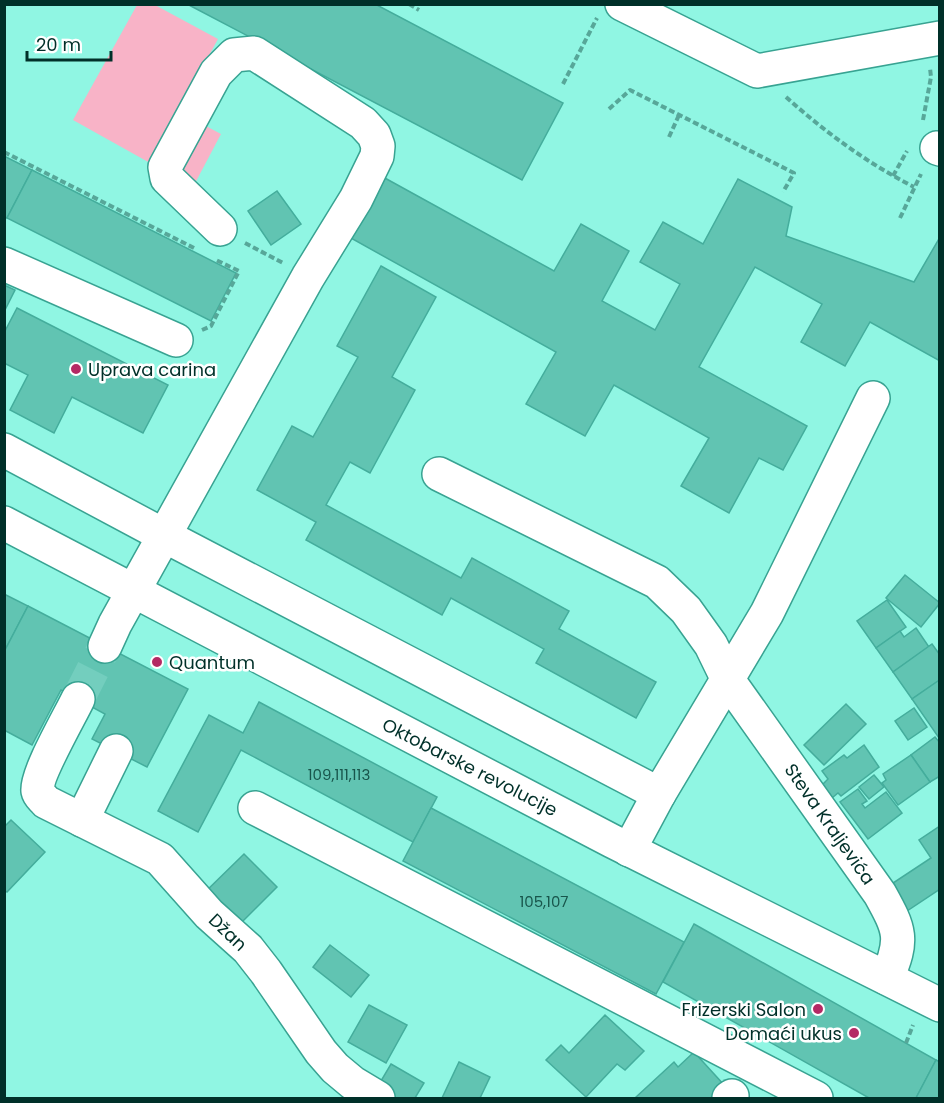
<svg xmlns="http://www.w3.org/2000/svg" width="944" height="1103" viewBox="0 0 944 1103" font-family="Poppins,sans-serif">
<rect width="100%" height="100%" fill="#90f6e3"/>
<g fill="#f8b3c7">
<path d="M137 5H155L218 39 150 163 73 120Z"/>
<path d="M185 115 221 134 193 187 157 168Z"/>
</g>
<g fill="#61c4b2" stroke="#44ad9c" stroke-width="1.5">
<path d="M187 4H375L563 103 522 180Z"/>
<path d="M4 156 32 170 7 218 4 216Z"/>
<path d="M32 170 236 273 211 321 7 218Z"/>
<path d="M383 177 554 271 581 224 629 251 602 301 655 330 680 284 640 262 663 222 703 244 738 179 792 207 786 236 914 282 940 237V361L870 322 845 366 801 342 822 304 755 267 699 367 807 426 783 470 759 458 729 513 681 486 709 438 614 385 585 436 526 404 556 352 349 237Z"/>
<path d="M277 191 301 224 271 245 248 211Z"/>
<path d="M381 266 436 297 392 377 415 390 370 473 350 462 326 505 461 578 472 558 569 611 559 629 656 682 636 718 536 663 544 649 451 598 442 615 306 540 316 522 257 490 292 426 313 437 358 357 337 346Z"/>
<path d="M4 285 15 290 4 312Z"/>
<path d="M17 308 168 385 143 433 72 397 54 433 10 410 28 375 4 363V333Z"/>
<path d="M905 575 940 603 921 627 886 598Z"/>
<path d="M4 594 28 606 4 652Z"/>
<path d="M887 600 906 627 876 648 857 621Z"/>
<path d="M28 606 188 689 147 767 92 739 105 714 61 690 32 745 4 730V652Z"/>
<path d="M916 628 929 647 893 672 876 648 900 631 904 637Z"/>
<path d="M932 644 940 655V680L912 699 893 672Z"/>
<path d="M938 681 940 683 939 738 912 699Z"/>
<path d="M259 702 437 797 413 842 241 750 198 832 158 811 209 715 243 733Z"/>
<path d="M846 704 866 724 824 765 804 745Z"/>
<path d="M914 708 927 727 908 740 895 721Z"/>
<path d="M935 737 940 743V776L930 782 911 755Z"/>
<path d="M864 745 879 767 841 796 838 793 832 798 822 785 828 779 822 771 844 755 847 758Z"/>
<path d="M911 755 930 782 898 805 882 783 886 780 883 774Z"/>
<path d="M874 775 884 787 869 799 859 787Z"/>
<path d="M858 789 867 801 862 804 865 808 886 792 902 813 868 839 840 802Z"/>
<path d="M431 808 684 942 656 994 403 861Z"/>
<path d="M11 820 45 852 7 892 4 890V827Z"/>
<path d="M940 826V889L907 911 890 885 931 858 919 840Z"/>
<path d="M244 854 277 887 233 931 199 898Z"/>
<path d="M694 924 936 1060 916 1098H869L663 982Z"/>
<path d="M330 945 369 975 351 997 313 967Z"/>
<path d="M369 1005 407 1025 386 1063 348 1042Z"/>
<path d="M605 1015 644 1051 625 1070 617 1064 586 1097 546 1060 561 1045 569 1053Z"/>
<path d="M694 1052 725 1086 711 1098H635L674 1062 678 1067Z"/>
<path d="M936 1060 940 1062V1098H916Z"/>
<path d="M459 1062 490 1077 480 1098H442Z"/>
<path d="M391 1064 424 1083 415 1098H388L375 1091Z"/>
</g>
<g fill="none" stroke-linecap="round" stroke-linejoin="round">
<path stroke="#73cebe" stroke-width="33" stroke-dasharray="33 16" stroke-linecap="butt" d="M78 699 105 646"/>
<defs>
<g id="minor">
<path d="M622 4 757 71 940 38"/>
<path d="M937 148 940 149"/>
<path d="M4 264 176 340"/>
<path d="M4 450 165 536 659 794"/>
<path d="M439 474 657 582 686 610 711 645 728 680 880 894C900 930 904 939 887 978"/>
<path d="M4 523 612 841 940 1005"/>
<path d="M105 646 115 624 308 277 356 199 377 156 378 146 374 135 363 123 254 53 234 55 216 73 165 167 167 178 220 229"/>
<path d="M78 699C70 716 35 776 38 791 39 796 43 798 46 802L160 859 209 914 248 949 266 972 321 1052 335 1068 353 1083 378 1098"/>
<path d="M255 808 816 1098"/>
<path d="M82 820 116 751"/>
<path d="M629 850 659 794 767 613 873 398"/>
<path d="M729 1098 732 1096"/>
</g>
</defs>
<use href="#minor" stroke="#38a392" stroke-width="36"/>
<g stroke="#57a799" stroke-width="4" stroke-dasharray="6 3" stroke-linecap="butt">
<path d="M409 4 419 10"/>
<path d="M563 84 597 18"/>
<path d="M786 97C825 132 867 163 914 187"/>
<path d="M609 109 630 90 794 173 783 192"/>
<path d="M923 120 931 77 930 68"/>
<path d="M669 137 679 115"/>
<path d="M4 152 194 248"/>
<path d="M893 176 907 151"/>
<path d="M900 218 921 174"/>
<path d="M245 243 283 263"/>
<path d="M202 330 211 326 239 271 216 260"/>
<path d="M906 1043 913 1025"/>
</g>
<use href="#minor" stroke="#fff" stroke-width="33"/>
</g>
<g fill="#b42964" stroke="#fff" stroke-width="2">
<circle cx="76" cy="369" r="6"/>
<circle cx="157" cy="662" r="6"/>
<circle cx="818" cy="1009" r="6"/>
<circle cx="854" cy="1033" r="6"/>
</g>
<g text-anchor="middle" dominant-baseline="central" stroke-width="5" stroke-linejoin="round" paint-order="stroke">
<g font-size="15" fill="#18554b">
<text x="339" y="774">109,111,113</text>
<text x="544" y="901">105,107</text>
</g>
<g font-size="18" fill="#003029" stroke="#fff" text-anchor="start">
<text x="88" y="369">Uprava carina</text>
<text x="169" y="662">Quantum</text>
<text x="806" y="1009" text-anchor="end">Frizerski Salon</text>
<text x="842" y="1033" text-anchor="end">Domaći ukus</text>
</g>
<g font-size="18" fill="#003029" stroke="#fff">
<text transform="translate(470 767) rotate(27)">Oktobarske revolucije</text>
<text transform="translate(830 824) rotate(55)">Steva Kraljevića</text>
<text transform="translate(228 932) rotate(44)">Džan</text>
</g>
</g>
<rect width="944" height="1103" fill="none" stroke="#003029" stroke-width="12"/>
<path d="M27 51v9h84v-9" fill="none" stroke="#003029" stroke-width="3"/>
<text x="36" y="51" font-size="18" fill="#003029" stroke="#ffffff" stroke-width="4.5" paint-order="stroke">20 m</text>
</svg>
